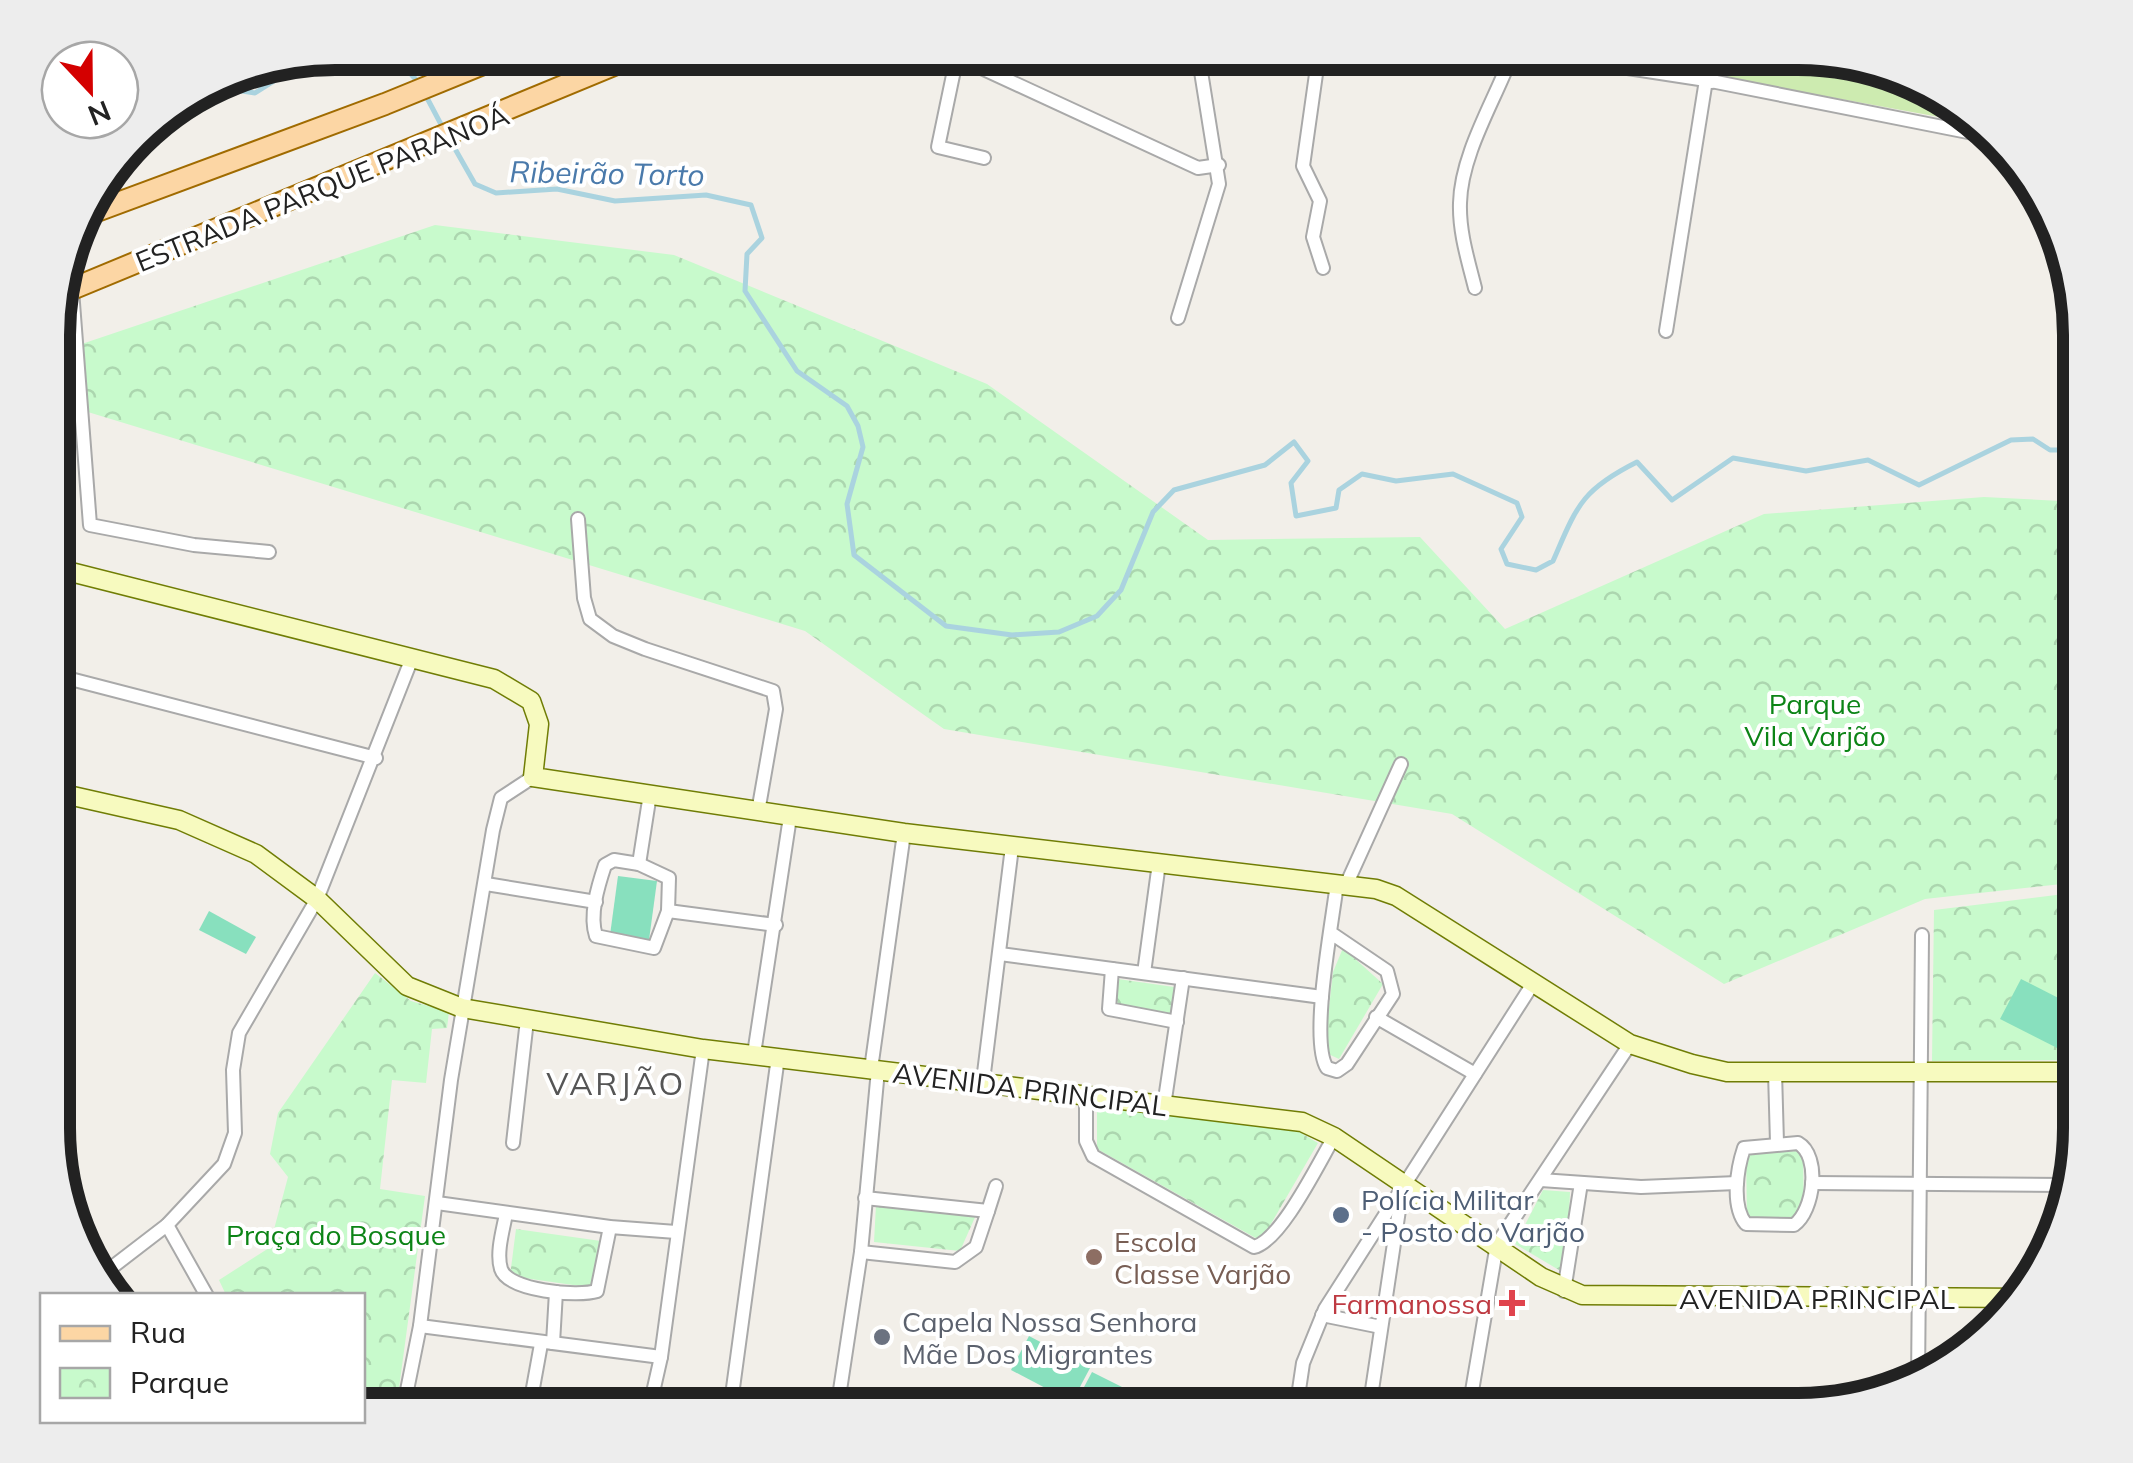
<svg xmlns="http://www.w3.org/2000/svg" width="2133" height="1463" viewBox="0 0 2133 1463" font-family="Mulish,sans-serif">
<defs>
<pattern id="park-crowns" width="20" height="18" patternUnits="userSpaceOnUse" patternTransform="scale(2.5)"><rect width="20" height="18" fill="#c8facc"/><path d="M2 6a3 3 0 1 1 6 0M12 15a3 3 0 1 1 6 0" fill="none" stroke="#acd6af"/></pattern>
</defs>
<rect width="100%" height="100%" fill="#f2efe9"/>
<path fill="#cdebb0" d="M1589 53H1816L1970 110 1983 125Z"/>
<g fill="url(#park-crowns)">
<path d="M435 225 674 255 987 384 1208 540 1420 537 1505 629 1764 514 1984 497 2080 502V882L1925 899 1724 984 1452 814 944 729 805 631 55 402V353Z"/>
<path d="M2080 892V1060L1932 1061 1934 910Z"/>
<path d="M1343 948 1383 984 1339 1059 1324 1052 1333 972Z"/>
<path d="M375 973 411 1001 449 1012 447 1028 432 1029 426 1083 392 1080 380 1189 425 1196 396 1410H363L362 1296 226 1295 219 1280 269 1248 288 1177 270 1154 278 1113Z"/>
<path d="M1118 979 1174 987 1170 1016 1114 1009Z"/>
<path d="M1097 1107 1294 1129 1318 1143 1261 1241 1097 1149Z"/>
<path d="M1803 1151 1804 1220 1747 1221 1746 1152Z"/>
<path d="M1543 1190 1570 1192 1567 1264 1559 1270 1515 1244Z"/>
<path d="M876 1205 976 1215 960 1251 874 1242Z"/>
<path d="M516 1229 601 1241 594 1288 510 1276Z"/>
</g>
<g fill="#88e0be">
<path d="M618 876 657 881 649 940 610 935Z"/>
<path d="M209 911 256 937 246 954 199 930Z"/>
<path d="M2021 979 2080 1009V1042L2073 1056 2000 1019Z"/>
<path d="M1029 1336 1090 1368 1072 1402 1011 1370Z"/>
<path d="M1092 1372 1158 1405 1155 1410H1082L1074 1406Z"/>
</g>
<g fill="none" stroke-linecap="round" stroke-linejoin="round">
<g stroke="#aad3df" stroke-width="5">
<path d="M360 53 393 54 418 82"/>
<path d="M199 93 216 87 255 93 282 76 281 61"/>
<path d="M426 96 444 130"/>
<path d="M450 140 475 184 496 193 557 189 615 201 706 195 751 205 762 238 747 254 745 291 797 371 847 406 858 426 863 447 847 504 854 555 946 626 1012 635 1059 632 1097 616 1121 590 1153 512 1174 490 1265 465 1294 442 1308 461 1291 483 1296 516 1336 508 1339 490 1362 474 1396 481 1453 474 1517 503 1522 517 1501 549 1507 564 1536 570 1553 561C1577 506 1581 490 1637 462L1672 500 1733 458 1806 471 1868 460 1919 485 2011 440 2033 439 2050 450H2080"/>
</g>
<defs>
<g id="street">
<path d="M949 53 1198 168 1219 165"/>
<path d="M1319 53 1303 166 1320 201 1313 237 1323 268"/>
<path d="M1530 53 1706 80 1993 137"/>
<path d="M957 56 938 147 984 158"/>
<path d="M681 67 707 53"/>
<path d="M1711 82 1715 53"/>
<path d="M1475 288C1468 260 1459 232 1460 203 1461 156 1492 105 1509 62L1519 53"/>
<path d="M72 290 90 525 194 545 269 552"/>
<path d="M1178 318 1219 184 1198 53"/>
<path d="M1666 331 1706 80"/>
<path d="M578 519 584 598 590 619 613 636 645 649 773 691 776 709 758 812"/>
<path d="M55 675 376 758"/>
<path d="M614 860 639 864 669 878 668 911 654 948 596 936C589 915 598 886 605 865Z"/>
<path d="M639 864 650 794"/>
<path d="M1347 883 1401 764"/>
<path d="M486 884 596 902"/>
<path d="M668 911 776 925"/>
<path d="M1331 933 1387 971 1393 994 1347 1064 1337 1071 1327 1068C1309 1040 1333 919 1337 883"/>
<path d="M1000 954 1322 997"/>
<path d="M1112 969 1109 1009 1177 1022"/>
<path d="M1144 973 1159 863"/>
<path d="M2076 992 2080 993"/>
<path d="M1376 1017 1475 1074"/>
<path d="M754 1054 790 817"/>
<path d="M871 1069 904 833"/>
<path d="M1775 1072 1777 1143"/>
<path d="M983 1081 1012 847"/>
<path d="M1086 1095V1141L1093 1156 1254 1247C1281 1241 1319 1162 1334 1137"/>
<path d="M1164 1106 1183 978"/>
<path d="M513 1143 527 1020"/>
<path d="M1798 1143C1821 1156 1814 1211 1794 1225L1746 1224C1731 1206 1737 1169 1744 1148Z"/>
<path d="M1541 1180 1641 1187 1737 1183"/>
<path d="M1812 1183 2066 1185"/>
<path d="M865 1198 988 1211 996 1186"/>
<path d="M437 1203 610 1227 676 1232"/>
<path d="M506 1214C503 1230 496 1253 501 1269 508 1291 578 1297 597 1291L610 1227"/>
<path d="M167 1225 207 1296"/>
<path d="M861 1252 955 1262 976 1247 988 1211"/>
<path d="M98 1278 167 1225 224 1164 235 1133 233 1070 239 1033 317 899 412 658"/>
<path d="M1564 1291 1581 1183"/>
<path d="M1322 1315 1381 1327"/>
<path d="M420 1326 661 1357"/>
<path d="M553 1343 556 1292"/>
<path d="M1918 1382 1922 935"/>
<path d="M403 1410 420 1326 451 1080 493 830 501 798 533 777"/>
<path d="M529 1410 541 1344"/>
<path d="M649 1410 661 1357 703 1049"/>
<path d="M730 1410 778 1057"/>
<path d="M837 1410 861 1252 878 1070"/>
<path d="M1296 1410 1303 1363 1325 1309 1532 985"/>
<path d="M1369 1410 1402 1190"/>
<path d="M1478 1410 1472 1391 1497 1244 1630 1044"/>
</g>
<g id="secondary">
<path d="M55 568 494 679 531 701 539 724 533 777 904 833 1376 889 1396 896 1630 1044 1692 1064 1727 1072H2080"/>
<path d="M55 792 179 820 256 854 317 899 407 986 462 1008 703 1049 1302 1122 1334 1137 1541 1277 1582 1295 2023 1298"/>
</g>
<g id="primary">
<path d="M83 216 385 104 510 53"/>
<path d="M55 296 643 53"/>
</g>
</defs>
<use href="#street" stroke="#a9a9a9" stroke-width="16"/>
<use href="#secondary" stroke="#707d05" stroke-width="21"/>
<use href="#primary" stroke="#a06b00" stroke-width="24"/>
<use href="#street" stroke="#fff" stroke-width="12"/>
<use href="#secondary" stroke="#f7fabf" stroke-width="18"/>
<use href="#primary" stroke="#fcd6a4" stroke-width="20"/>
</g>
<circle fill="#5c6f8a" stroke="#fff" stroke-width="4" cx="1341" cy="1215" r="10"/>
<circle fill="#8d6e63" stroke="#fff" stroke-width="4" cx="1094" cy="1257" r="10"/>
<path fill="#e0444e" stroke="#fff" stroke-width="4" d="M1507 1288h10v10h10v10h-10v10h-10v-10h-10v-10h10z"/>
<circle fill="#6b7280" stroke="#fff" stroke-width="4" cx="882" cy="1337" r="10"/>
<g text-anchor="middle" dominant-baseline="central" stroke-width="8" stroke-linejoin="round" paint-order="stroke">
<g font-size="28" fill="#222" stroke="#fff">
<text transform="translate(322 188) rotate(-22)">ESTRADA PARQUE PARANOÁ</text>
<text transform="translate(1030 1089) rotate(7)">AVENIDA PRINCIPAL</text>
<text x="1817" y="1298">AVENIDA PRINCIPAL</text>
</g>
<g font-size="28" fill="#0c8416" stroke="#fff">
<text x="1815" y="703">Parque<tspan x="1815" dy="32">Vila Varjão</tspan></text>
<text x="336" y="1234">Praça do Bosque</text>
</g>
<g font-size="28" fill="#4e5e75" stroke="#fff" text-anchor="start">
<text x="1361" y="1199">Polícia Militar<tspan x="1361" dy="32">- Posto do Varjão</tspan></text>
</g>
<g font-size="28" fill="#785e54" stroke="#fff" text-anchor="start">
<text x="1114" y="1241">Escola<tspan x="1114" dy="32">Classe Varjão</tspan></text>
</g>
<g font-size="28" fill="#be3a42" stroke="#fff" text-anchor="end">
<text x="1492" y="1303">Farmanossa</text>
</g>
<g font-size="28" fill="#5b616d" stroke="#fff" text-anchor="start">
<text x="902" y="1321">Capela Nossa Senhora<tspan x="902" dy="32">Mãe Dos Migrantes</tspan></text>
</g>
<g font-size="30" font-style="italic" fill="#4a7aab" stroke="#fff">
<text transform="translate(607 173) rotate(1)">Ribeirão Torto</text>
</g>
<g font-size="32" letter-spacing="2.5" fill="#555" stroke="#fff">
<text x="616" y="1083">VARJÃO</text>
</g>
</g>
<path d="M0 0H2133V1463H0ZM335 70H1798A265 265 0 0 1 2063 335V1128A265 265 0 0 1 1798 1393H335A265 265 0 0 1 70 1128V335A265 265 0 0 1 335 70Z" fill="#ededed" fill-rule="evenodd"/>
<path fill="none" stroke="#222" stroke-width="12" d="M335 70H1798A265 265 0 0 1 2063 335V1128A265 265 0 0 1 1798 1393H335A265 265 0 0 1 70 1128V335A265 265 0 0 1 335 70Z"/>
<rect x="40" y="1293" width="325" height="130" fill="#ffffff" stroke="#a7a7a7" stroke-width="2.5"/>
<rect x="60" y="1326" width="50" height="15" fill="#fcd6a4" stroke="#a7a7a7" stroke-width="2.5"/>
<text x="130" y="1343" font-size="30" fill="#222222">Rua</text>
<rect x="60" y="1368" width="50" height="30" fill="url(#park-crowns)" stroke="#a7a7a7" stroke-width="2.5"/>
<text x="130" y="1393" font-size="30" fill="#222222">Parque</text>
<g transform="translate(90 90) rotate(158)"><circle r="48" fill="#ffffff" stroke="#a7a7a7" stroke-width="2.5"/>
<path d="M0-8L18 38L0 25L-18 38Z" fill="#d40000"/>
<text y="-15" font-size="28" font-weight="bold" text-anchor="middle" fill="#222222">N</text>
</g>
</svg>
